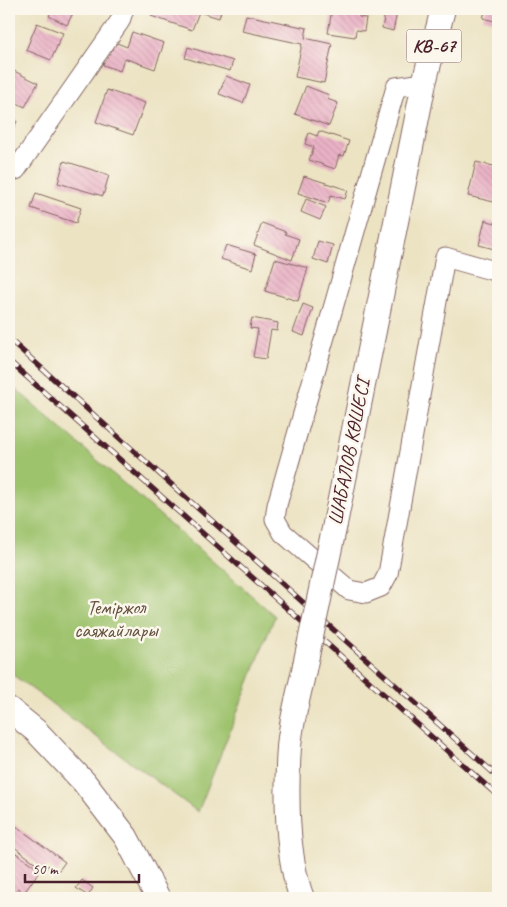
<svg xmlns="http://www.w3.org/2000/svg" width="507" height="907" viewBox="0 0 507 907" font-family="Caveat,sans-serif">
<defs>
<pattern id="building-back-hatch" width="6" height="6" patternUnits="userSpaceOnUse" patternTransform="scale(1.25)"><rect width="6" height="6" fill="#eab2c6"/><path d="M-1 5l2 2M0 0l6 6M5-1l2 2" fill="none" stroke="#ca99aa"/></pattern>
</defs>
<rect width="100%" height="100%" fill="#fbf7ec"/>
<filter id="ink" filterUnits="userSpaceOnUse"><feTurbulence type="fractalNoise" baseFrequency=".02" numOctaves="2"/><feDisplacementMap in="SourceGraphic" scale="10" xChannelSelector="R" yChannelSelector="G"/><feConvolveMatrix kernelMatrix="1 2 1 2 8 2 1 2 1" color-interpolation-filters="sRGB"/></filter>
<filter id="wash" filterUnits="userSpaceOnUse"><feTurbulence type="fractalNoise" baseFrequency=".0096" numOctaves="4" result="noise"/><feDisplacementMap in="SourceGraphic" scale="20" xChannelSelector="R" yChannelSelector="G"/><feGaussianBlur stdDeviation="1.12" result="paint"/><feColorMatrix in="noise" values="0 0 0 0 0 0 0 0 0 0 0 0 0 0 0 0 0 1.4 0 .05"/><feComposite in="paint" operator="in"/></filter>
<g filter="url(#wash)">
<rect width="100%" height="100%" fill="#ece3c3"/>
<path fill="#9ec36d" stroke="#74714c" d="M9 383 275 616 198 812 9 672Z"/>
<g id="blocks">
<g fill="url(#building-back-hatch)">
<path d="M52 9H75L67 25 49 16Z"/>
<path d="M154 9H216L221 11 219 18 199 12 192 30 151 16Z"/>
<path d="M332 9H360L359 17 366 18 364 31 356 30 355 37 328 33Z"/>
<path d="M386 9H398L393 31 382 28Z"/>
<path d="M486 9H498V22L483 18Z"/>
<path d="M246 15 307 28 305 38 332 44 324 83 295 77 302 44 242 31Z"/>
<path d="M37 23 63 33 51 60 26 50Z"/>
<path d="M132 32 164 43 155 69 124 58 120 71 103 65 112 41 127 47Z"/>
<path d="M188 47 233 61 230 71 185 58Z"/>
<path d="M14 71 38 83 25 107 9 99V81Z"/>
<path d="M226 76 250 85 243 103 219 94Z"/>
<path d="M306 86 329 95 327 99 338 103 329 126 295 114Z"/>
<path d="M107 90 145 103 133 135 96 122Z"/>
<path d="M9 117 17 121 9 139Z"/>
<path d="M319 131 349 141 344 156 339 155 335 169 309 160 314 147 305 144 309 133 317 136Z"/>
<path d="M64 161 109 175 103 196 58 183Z"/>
<path d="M476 162 498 167V203L468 196Z"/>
<path d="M304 176 348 190 345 199 331 195 328 203 298 193Z"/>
<path d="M36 193 81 208 76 223 31 208Z"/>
<path d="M306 199 326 207 320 220 301 212Z"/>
<path d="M485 220 498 224V250L479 245Z"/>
<path d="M262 223 286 232 285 234 299 239 292 260 254 245Z"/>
<path d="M318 241 333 245 328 264 313 259Z"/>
<path d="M226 245 256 254 252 269 221 259Z"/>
<path d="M275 259 308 268 298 301 265 291Z"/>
<path d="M303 304 313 308 304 336 293 332Z"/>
<path d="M252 318 278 323 277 331 271 330 266 359 253 357 258 329 250 328Z"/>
<path d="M9 821 65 862 57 873 48 865 45 870 9 843Z"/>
<path d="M13 851 40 870 24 893 18 888 14 894 9 890V856Z"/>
<path d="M82 880 93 888 88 896 76 888Z"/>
</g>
</g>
</g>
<g filter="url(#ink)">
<use href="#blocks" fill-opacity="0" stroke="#836460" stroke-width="1"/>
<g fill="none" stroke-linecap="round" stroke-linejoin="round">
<defs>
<g id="minor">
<path d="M424 83 396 87 277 505 275 519 283 533 349 590 366 593 381 587 388 574 445 257 498 272"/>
<path d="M16 170 120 21 124 9"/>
</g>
<g id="major">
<path d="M335 524 424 83 443 9"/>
<path d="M9 709 36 731 84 782 126 837 158 898"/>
<path d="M302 898C286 857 286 792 289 747 291 720 300 691 305 665"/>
</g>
</defs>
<use href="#minor" stroke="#836460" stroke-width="21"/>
<use href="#major" stroke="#836460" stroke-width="26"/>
<use href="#minor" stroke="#fff" stroke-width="19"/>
<use href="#major" stroke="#fff" stroke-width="24"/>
<defs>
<g id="rail">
<path d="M9 339 498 777"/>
<path d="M9 361 498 796"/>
</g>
</defs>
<use href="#rail" stroke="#4a1f2b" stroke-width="5.5"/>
<use href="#rail" stroke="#fbf7ec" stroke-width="4" stroke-dasharray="11" stroke-linecap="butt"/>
<defs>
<path id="major-bridge" d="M305 665 335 524"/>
</defs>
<use href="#major-bridge" stroke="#836460" stroke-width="26" stroke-linecap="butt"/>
<use href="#major-bridge" stroke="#fff" stroke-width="24"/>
</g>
</g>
<g text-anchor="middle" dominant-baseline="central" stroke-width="5" stroke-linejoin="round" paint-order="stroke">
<rect fill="#fbf7ec" stroke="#7f6065" stroke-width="1" x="406.5" y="29.5" width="55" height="33" rx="4"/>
<g font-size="19" font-weight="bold" fill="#4a1f2b">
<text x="434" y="46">KB-67</text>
</g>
<g font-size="20" fill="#4a1f2b" stroke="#fbf7ec">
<text transform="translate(349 452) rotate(-79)">ШАБАЛОВ КӨШЕСІ</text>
</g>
<g font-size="20" fill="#63503f" stroke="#fbf7ec">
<text x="116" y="607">Теміржол<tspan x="116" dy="23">саяжайлары</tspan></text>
</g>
</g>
<rect width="507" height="907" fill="none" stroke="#fbf7ec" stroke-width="30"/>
<path d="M25 874v8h114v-8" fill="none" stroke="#4a1f2b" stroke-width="2.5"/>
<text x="32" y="874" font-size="15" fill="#4a1f2b" stroke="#fbf7ec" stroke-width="4" paint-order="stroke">50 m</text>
</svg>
